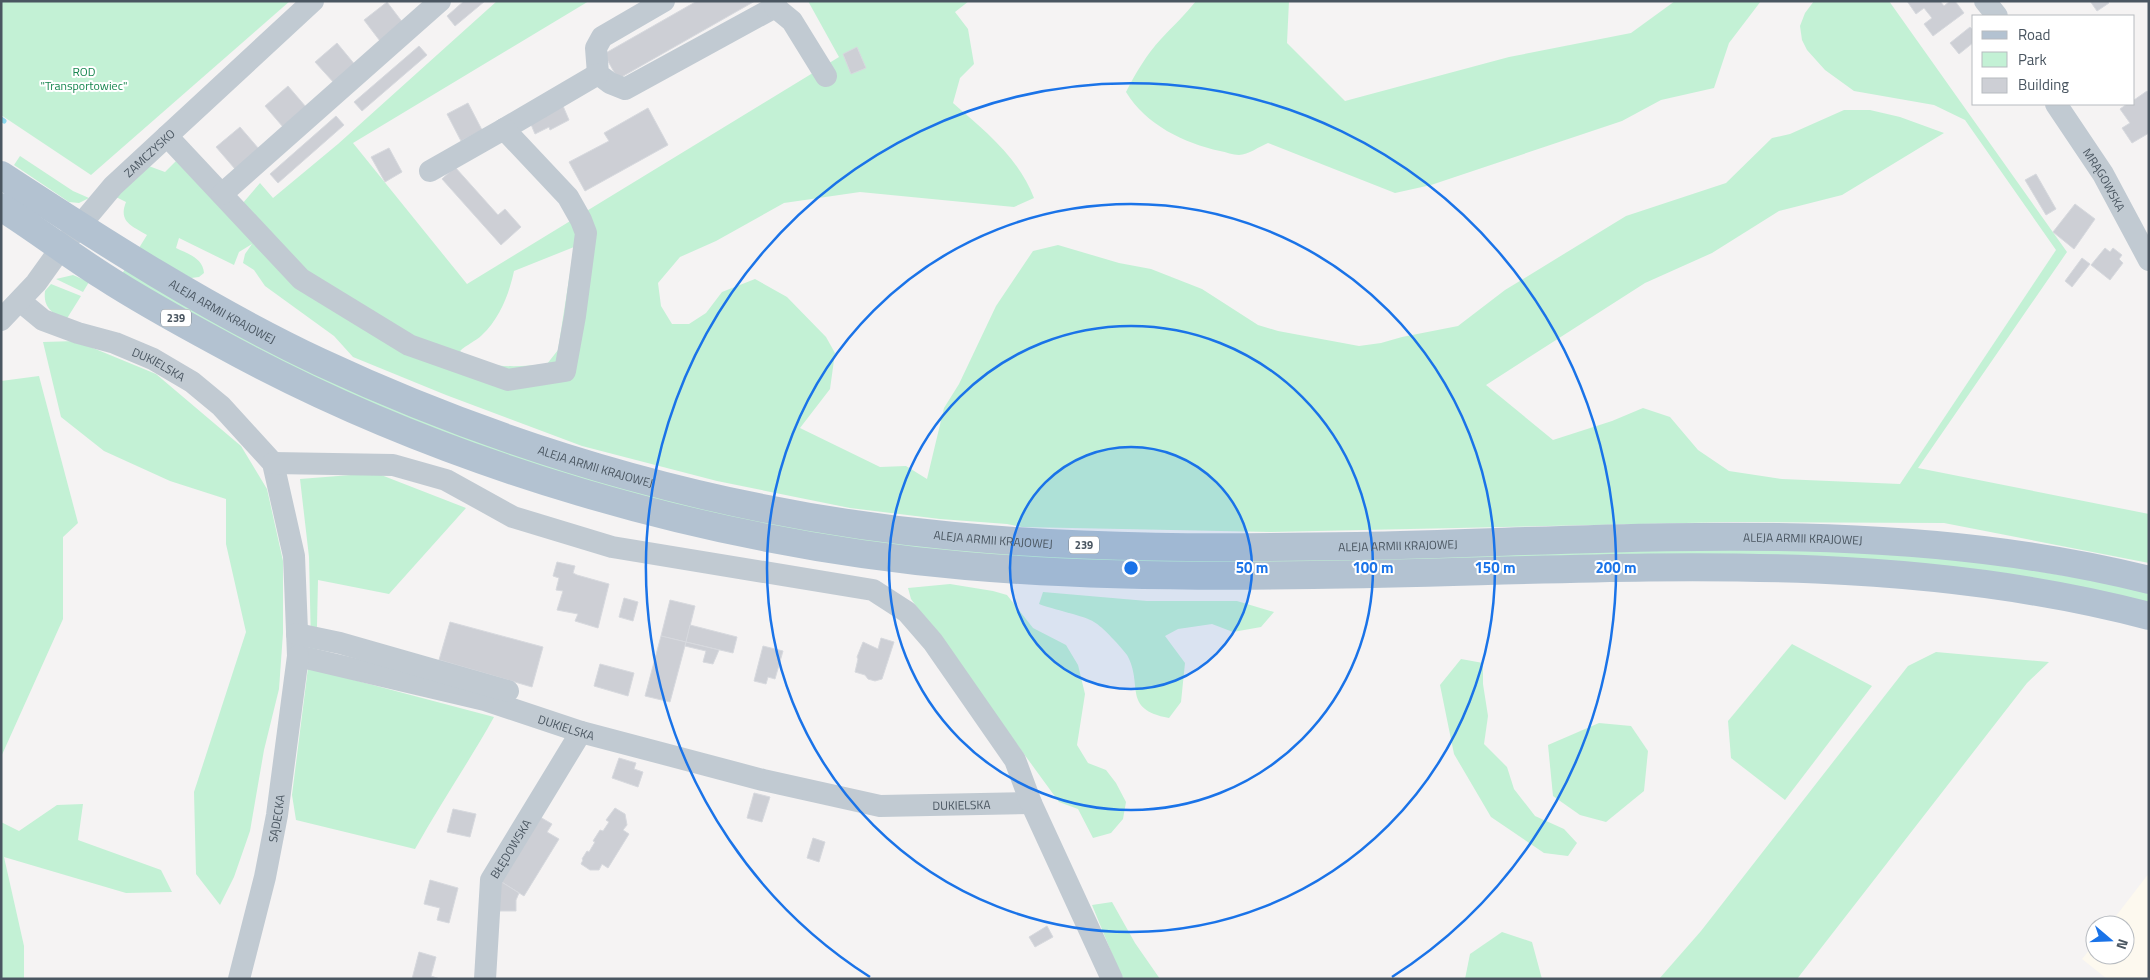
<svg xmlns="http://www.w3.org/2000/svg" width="2150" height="980" viewBox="0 0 2150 980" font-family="'Titillium Web',sans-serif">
<rect width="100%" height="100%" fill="#f5f3f3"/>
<path fill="#fdf9ef" d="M2149 873V979H2107L2082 959 2095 943V955H2125V925H2109Z"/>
<g fill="#c3f1d5" fill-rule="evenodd">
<path d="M1 1H290L91 175 1 115Z"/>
<path d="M497 1H589L353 143 467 284 839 57 808 1H969L955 12 968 29 974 64 960 78 953 103C985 131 1019 158 1034 198L1014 207 860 192 784 203 716 241 680 257 658 283 661 306 672 324H689L706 313 722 292 755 279 787 297 826 337 835 353 830 389 800 428 880 467 906 466 927 479 944 408 959 384 996 306 1033 251 1058 245 1119 263 1151 269 1202 289 1258 325 1278 331 1359 346 1381 343 1402 337 1458 326 1505 290 1626 216 1726 183 1772 138 1790 134 1844 110H1870L1900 117 1944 133 1842 195 1779 211 1712 253 1645 283 1486 385 1553 440 1612 421 1643 408 1670 417 1698 450 1729 471 1782 479 1900 484 2056 250 1965 120 1934 105 1854 91 1825 70 1807 50 1802 40 1800 26 1805 13 1814 1H1889L2067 252 1918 468 2149 514V563L1944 523 1731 522 1271 532 1022 527 1007 524 940 519 850 508 717 481 582 446 446 395 353 357 334 336 265 286 254 270 243 263 245 254 252 244 239 252 234 265 179 238 176 248C188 254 203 258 204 273L199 277 191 278 139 248 147 235C132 226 118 222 126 202L116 197 146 165 165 172 176 161 230 218 260 183 273 198 338 144ZM574 247 558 350 547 364C517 367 485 370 460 351 466 345 476 341 482 335 500 318 509 294 514 271Z"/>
<path d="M1196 1H1289L1287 43 1345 101 1509 57 1631 33 1675 1H1761L1729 43 1714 88 1661 100 1622 121 1431 185 1395 193 1268 143C1260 146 1248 155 1239 155 1233 155 1226 152 1220 151 1184 143 1146 125 1126 92 1135 74 1147 54 1161 39 1173 26 1185 15 1196 1Z"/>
<path d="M20 156 73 191 89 198 79 203 69 202 14 165Z"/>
<path d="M126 267 313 367 813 526 1937 554 2149 590V605L2073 588 1141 565 910 551 711 516 500 455 329 386 121 276Z"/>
<path d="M73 275 89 282 83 292 56 279Z"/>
<path d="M51 284 81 296 66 320C52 313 43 308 45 291Z"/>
<path d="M76 341 156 374 241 446 267 489 283 561V633L279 689 264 750 250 831 234 877 220 905 196 874 194 792 246 632 226 544V499L170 481 104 451 61 417 43 342Z"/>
<path d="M39 376 78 523 63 537V619L1 757V381Z"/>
<path d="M376 473 466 508 389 594 318 580 316 670 494 717C469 762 440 804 415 849L296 820 292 795 311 644 309 557 300 479Z"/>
<path d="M950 584 993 591 1007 595 1033 628 1066 645 1078 665 1085 694 1077 745 1088 763 1106 770 1116 783 1126 802 1123 819 1111 833 1093 838 1078 809 1059 802 911 599 908 588Z"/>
<path d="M1043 592 1147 601H1237L1274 612 1261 627 1233 632 1212 624 1178 629 1165 636 1185 663 1181 702 1169 718C1121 709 1144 685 1127 655 1122 648 1102 626 1094 622 1086 616 1051 609 1039 604Z"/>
<path d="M1792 644 1872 686 1785 800 1731 758 1728 721Z"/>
<path d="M1936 652 2049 662 2027 683 1797 979H1659L1701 931 1908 666Z"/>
<path d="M1461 659 1483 663V684L1488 716 1484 744 1507 767 1514 789 1535 816 1564 829 1577 843 1568 856 1544 853 1491 817 1454 754 1440 685Z"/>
<path d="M1599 723 1631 726 1648 751 1644 791 1606 822 1580 815 1553 796 1548 745Z"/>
<path d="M83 804 78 840 161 870 172 892 126 893 4 857 24 946V979H1V822L19 831 57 805Z"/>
<path d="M1112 902 1135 943 1160 979H1124L1119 971 1092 905Z"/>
<path d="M1502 932 1532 942 1542 979H1465L1470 954Z"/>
</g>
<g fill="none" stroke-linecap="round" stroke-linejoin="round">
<path stroke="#90daee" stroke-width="5" d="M1 119 4 121"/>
</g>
<g fill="#cdcfd5" stroke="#d7d9de">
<path d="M464 1H485L455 26 447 16Z"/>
<path d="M697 1H755L618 79 604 54Z"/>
<path d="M1907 1H1940L1944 6 1950 1H1955L1964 13 1933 36 1924 24 1932 18 1924 8 1916 14Z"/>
<path d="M2090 1H2107L2109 3 2097 11Z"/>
<path d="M387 2 403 23 380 41 364 20Z"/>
<path d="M1970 27 1974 31V42L1959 54 1950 43Z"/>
<path d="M337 43 356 66 335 84 315 62Z"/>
<path d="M419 46 427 55 362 111 354 102Z"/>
<path d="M857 47 866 68 851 74 843 54Z"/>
<path d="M288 86 306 107 283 127 265 106Z"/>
<path d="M2147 91 2149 94V133L2132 143 2122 128 2130 123 2120 109 2127 104H2134V100Z"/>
<path d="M468 103 482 130 461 141 447 114Z"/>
<path d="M563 106 569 120 550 130 549 127 535 134 530 122Z"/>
<path d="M648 108 668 145 585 191 569 162 609 141 604 133Z"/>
<path d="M336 116 344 125 278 183 270 174Z"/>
<path d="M240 127 259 149 235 169 216 147Z"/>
<path d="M389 148 402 172 385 182 371 157Z"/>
<path d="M455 167 498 215 505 209 521 227 501 245 442 179Z"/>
<path d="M2036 174 2056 209 2046 215 2025 180Z"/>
<path d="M2075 204 2095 219 2074 249 2053 232Z"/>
<path d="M2105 248 2110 252 2113 248 2122 255 2119 259 2123 263 2110 280 2091 265Z"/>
<path d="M2082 258 2090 264 2072 287 2065 281Z"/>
<path d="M557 562 575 566 573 573 577 575 609 584 598 628 575 621 578 614 557 610 563 591 556 590 559 578 553 576Z"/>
<path d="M624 598 638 602 633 621 619 617Z"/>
<path d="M670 600 695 606 686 642 661 636Z"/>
<path d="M450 622 543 647 532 687 439 660Z"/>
<path d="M690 625 737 637 733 653 686 642Z"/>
<path d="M661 636 686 642 670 702 645 696Z"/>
<path d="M881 638 894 642 882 679 875 681 868 679 865 675 855 672 858 659 857 657 863 642 878 649Z"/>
<path d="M686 642 719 650 713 664 703 662 706 651 685 646Z"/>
<path d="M763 646 783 651 775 679 768 677 766 684 754 681Z"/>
<path d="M600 664 634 673 628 696 594 686Z"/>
<path d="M619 758 636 763 634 769 643 772 638 787 612 778Z"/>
<path d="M754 793 770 797 762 822 747 818Z"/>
<path d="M615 808 625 814 627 825 623 830 629 834 608 868 602 864 599 870H590L581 864 583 860 582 859 587 851 589 852 595 842 593 841 600 830 603 831 609 822 606 820Z"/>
<path d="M453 809 476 814 470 837 447 832Z"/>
<path d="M540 817 552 824 547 832 559 839 524 896 500 881Z"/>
<path d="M813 838 825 842 819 862 807 858Z"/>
<path d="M430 880 458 888 449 923 437 920 440 908 424 904Z"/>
<path d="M500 881 519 893 516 900V911H496Z"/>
<path d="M1047 926 1053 937 1035 947 1029 937Z"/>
<path d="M419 952 436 957 431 976 440 979H412Z"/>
</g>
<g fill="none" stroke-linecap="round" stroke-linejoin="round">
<g stroke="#c1cad2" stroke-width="22">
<path d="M664 1 602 37 596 48 598 74 610 83 625 89 775 7 776 1"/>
<path d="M1985 1 1997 16"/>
<path d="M775 7 792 21 826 76"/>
<path id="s1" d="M2056 104 2103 174 2149 260"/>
<path d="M504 129 598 74"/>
<path d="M167 136 301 279 409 345 508 380 565 371 575 316 586 233 581 220 568 197 504 129 430 171"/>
<path d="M222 194 440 1"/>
<path id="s2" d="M20 301 43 320 78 333 115 343 153 359 192 382 221 406 273 463 294 556 298 656 485 700 581 732 763 780 880 806 1031 803"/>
<path id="s3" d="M1 320 36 283 61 248 113 186 313 1"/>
<path d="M273 463 393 465 446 480 513 517 612 547 873 590 907 612 933 642 1015 760 1031 803 1112 979"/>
<path d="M297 634 340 643 508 691"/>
<path id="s4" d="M239 979 265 877 277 815 298 656"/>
<path id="s5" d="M485 979 491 880 581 732"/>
</g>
<g stroke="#b3c2d1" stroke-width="28">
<path id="s6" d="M1 175C105 243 208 309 320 362 519 455 735 516 954 536 1088 549 1223 548 1357 546 1620 541 1890 515 2149 580"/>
<path d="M1 207C36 229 68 254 103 276 140 300 180 322 219 343 442 466 713 544 966 566 1081 576 1197 577 1313 575 1591 572 1876 544 2149 616"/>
</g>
</g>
<circle cx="1131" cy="568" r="121" fill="#1a73e8" fill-opacity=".12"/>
<g fill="none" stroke="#1a73e8" stroke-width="2.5">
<circle cx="1131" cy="568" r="121"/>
<circle cx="1131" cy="568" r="242"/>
<circle cx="1131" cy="568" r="364"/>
<path d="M870 977A485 485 0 1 1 1392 977"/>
</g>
<g text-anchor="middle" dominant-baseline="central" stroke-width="4" stroke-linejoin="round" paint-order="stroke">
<g fill="#fff" stroke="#808990" stroke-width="1">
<rect x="161" y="309.5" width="30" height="17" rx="4"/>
<rect x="1069" y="536.5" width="30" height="17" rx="4"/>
</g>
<g font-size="11" font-weight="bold" fill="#4a5661">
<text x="176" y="318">239</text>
<text x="1084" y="545">239</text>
</g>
<g font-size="12" fill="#17864f" stroke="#fff">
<text x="84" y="71">ROD<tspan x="84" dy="14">"Transportowiec"</tspan></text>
</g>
<g font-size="12" fill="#4a5661" stroke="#fff">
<text stroke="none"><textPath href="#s3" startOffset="224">ZAMCZYSKO</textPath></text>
<text stroke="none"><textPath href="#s1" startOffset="90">MRĄGOWSKA</textPath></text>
<text stroke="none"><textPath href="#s6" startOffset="260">ALEJA ARMII KRAJOWEJ</textPath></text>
<text stroke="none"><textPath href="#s2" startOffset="154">DUKIELSKA</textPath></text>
<text stroke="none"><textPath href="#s6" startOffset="665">ALEJA ARMII KRAJOWEJ</textPath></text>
<text stroke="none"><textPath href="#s6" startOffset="1070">ALEJA ARMII KRAJOWEJ</textPath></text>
<text stroke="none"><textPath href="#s6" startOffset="1880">ALEJA ARMII KRAJOWEJ</textPath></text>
<text stroke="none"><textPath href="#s6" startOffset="1475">ALEJA ARMII KRAJOWEJ</textPath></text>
<text stroke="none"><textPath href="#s2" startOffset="780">DUKIELSKA</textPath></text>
<text stroke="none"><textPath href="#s2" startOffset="1185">DUKIELSKA</textPath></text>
<text stroke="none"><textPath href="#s4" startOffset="165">SĄDECKA</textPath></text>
<text stroke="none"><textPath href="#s5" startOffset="136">BŁĘDOWSKA</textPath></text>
</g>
</g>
<circle cx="1131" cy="568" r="8" fill="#1a73e8" stroke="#fff" stroke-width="2.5"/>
<g font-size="15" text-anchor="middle" font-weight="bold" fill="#1a73e8" stroke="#fff" stroke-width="4" stroke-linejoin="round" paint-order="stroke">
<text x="1252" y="573">50 m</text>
<text x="1373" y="573">100 m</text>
<text x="1495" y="573">150 m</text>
<text x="1616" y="573">200 m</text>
</g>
<rect width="2150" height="980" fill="none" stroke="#4a5661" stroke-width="5"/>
<rect x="1972" y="15" width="162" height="90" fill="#ffffff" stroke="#b7bbc0"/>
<rect x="1982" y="31" width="25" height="8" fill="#b3c2d1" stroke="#b7bbc0"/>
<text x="2018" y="40" font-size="15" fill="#4a5661">Road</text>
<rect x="1982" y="52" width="25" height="15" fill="#c3f1d5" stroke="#b7bbc0"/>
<text x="2018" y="65" font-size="15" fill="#4a5661">Park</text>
<rect x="1982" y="78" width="25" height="15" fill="#cdcfd5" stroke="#b7bbc0"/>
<text x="2018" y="90" font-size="15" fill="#4a5661">Building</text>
<g transform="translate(2110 940) rotate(109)"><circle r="24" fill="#ffffff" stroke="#b7bbc0"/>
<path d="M0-4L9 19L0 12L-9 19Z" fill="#1a73e8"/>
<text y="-8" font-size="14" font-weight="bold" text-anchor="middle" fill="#4a5661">N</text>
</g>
</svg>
